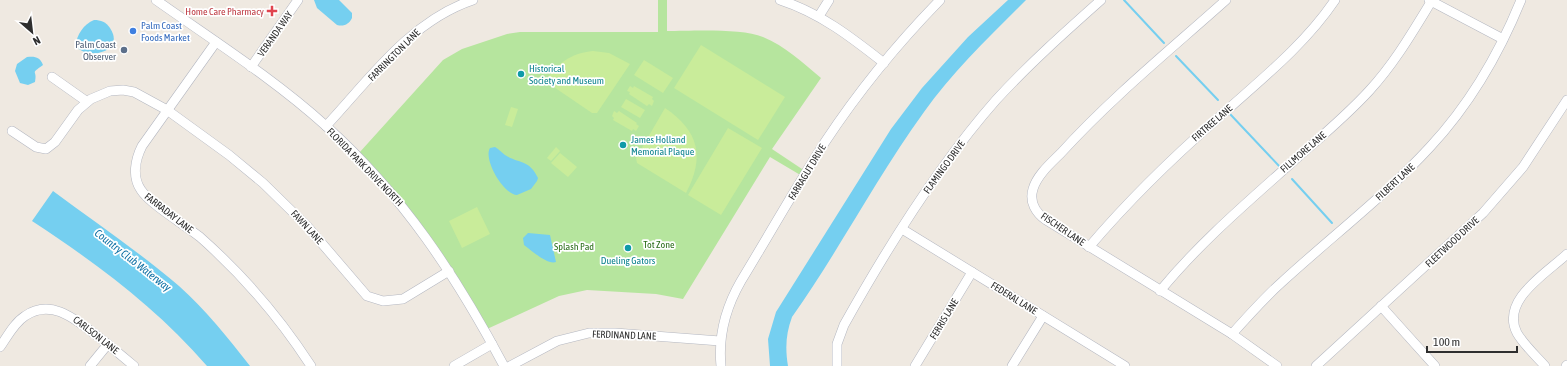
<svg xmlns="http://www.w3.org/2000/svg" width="1567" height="366" viewBox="0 0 1567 366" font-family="'Asap Condensed',sans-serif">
<rect width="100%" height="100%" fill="#efe9e1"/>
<path fill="#b6e59e" d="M658 0H667V31C691 31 742 28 763 37 785 46 803 63 821 78L772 149 805 171 802 176 770 157 683 299 656 294 587 290 559 296 487 329 359 153 443 60 462 49 507 34 520 32H658Z"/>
<g fill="#c9ec9a">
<path d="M701 45 785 97 758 140 674 88Z"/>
<path d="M593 51 609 53 630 64 597 113H592L545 81C558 63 571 53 593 51Z"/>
<path d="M644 60 673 78 663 93 634 75Z"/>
<path d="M630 86 633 88 634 86 653 97 652 99 654 101 652 106 649 104 647 106 629 94 630 92 627 91Z"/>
<path d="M626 99 645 110 640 118 621 107Z"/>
<path d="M511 107 518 109 512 127 505 125Z"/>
<path d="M665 108C699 131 705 157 686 193L637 163 636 158Z"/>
<path d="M614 111 617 113 619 111 637 123 636 124 639 126 636 131 633 129 632 131 613 120 614 118 612 116Z"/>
<path d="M728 128 762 148 721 215 688 195Z"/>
<path d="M556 147 560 151 551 161 547 158Z"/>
<path d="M560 153 577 167 568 177 551 163Z"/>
<path d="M477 207 490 234 462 248 449 221Z"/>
</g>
<g fill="#75cff0">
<path d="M314 0H339L352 13V18C349 24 344 27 337 25L317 8Z"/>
<path d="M1008 0H1026C990 36 953 71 924 112 876 178 839 251 792 317 786 333 785 348 788 366H770L768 339 776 312 891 129 922 88 968 37Z"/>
<path d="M94 20C101 20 106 22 110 28 126 52 87 61 76 46 76 35 84 24 94 20Z"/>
<path d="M27 57C35 56 40 57 43 65 29 75 38 69 35 82L28 85 20 83 15 71 17 64Z"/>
<path d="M495 147C499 149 501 152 505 155 519 164 529 159 538 178L537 181 531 189 517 195C503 194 483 159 490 148Z"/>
<path d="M53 191C95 222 139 252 179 286 206 310 228 338 250 366H207C157 308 96 263 32 221Z"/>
<path d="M528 233 550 235 556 262C547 265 531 250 524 245L523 238Z"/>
</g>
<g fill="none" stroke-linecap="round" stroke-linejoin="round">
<g stroke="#75cff0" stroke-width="2">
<path d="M1124 0 1164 43"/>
<path d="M1176 56 1218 100"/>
<path d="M1230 114 1280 167"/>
<path d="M1292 179 1332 223"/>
</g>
<defs>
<g id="minor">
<path d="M156 0C214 41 274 79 326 126 403 195 456 276 504 366"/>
<path d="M780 0C820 13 851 37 884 63"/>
<path d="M1226 0C1170 50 1111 98 1061 153 1051 163 1037 175 1033 189 1029 202 1036 213 1046 220L1232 334 1277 366"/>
<path d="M1429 0 1503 39"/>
<path d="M819 16 829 0"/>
<path d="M216 42 142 146C135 160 132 177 141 190 150 204 185 225 200 237 243 275 280 318 311 366"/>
<path d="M251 67 298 0"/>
<path d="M52 77 86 101"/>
<path d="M326 126C369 80 410 21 473 0"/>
<path d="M12 131 36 147 46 149 55 142 78 110 91 99 110 91 123 90 134 92 167 110 229 155 263 183 307 226 367 296 383 301 403 299 449 271"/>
<path d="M902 229 1125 366"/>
<path d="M1089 247C1129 200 1171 159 1218 118 1259 81 1304 46 1335 0"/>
<path d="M1160 291C1201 241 1250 200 1298 157 1322 136 1347 115 1369 91 1394 64 1412 33 1431 2"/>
<path d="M1381 306 1435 366"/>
<path d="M1232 334C1248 316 1264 298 1282 282 1331 237 1385 196 1430 147 1470 104 1499 54 1521 0"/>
<path d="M0 347C7 337 14 323 25 316 51 298 75 319 96 335 109 345 121 355 134 366"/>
<path d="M90 366 108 344"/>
<path d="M454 366 492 344"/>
<path d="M510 366 557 341 589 333H615L720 341"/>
<path d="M721 366C718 335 726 307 741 281 769 235 796 187 825 142 858 92 897 44 940 0"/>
<path d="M837 366V344L844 325C887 248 937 167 996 100 1029 64 1065 32 1101 0"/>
<path d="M915 366 972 272"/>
<path d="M1012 366 1043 316"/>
<path d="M1316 366 1483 213 1523 167 1567 100"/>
<path d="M1545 366C1536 356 1524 345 1517 333 1500 300 1547 273 1567 254"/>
<path d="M1566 366 1567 365"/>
</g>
</defs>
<use href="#minor" stroke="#b4b7c1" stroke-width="10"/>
<use href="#minor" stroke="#fff" stroke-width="9"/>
</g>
<path fill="#e0444e" stroke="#fff" stroke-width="1.5" d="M270 5h4v4h4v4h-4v4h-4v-4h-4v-4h4z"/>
<circle fill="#3f7fe0" stroke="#fff" stroke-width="1.5" cx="133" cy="31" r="4"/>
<circle fill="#5c6f8a" stroke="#fff" stroke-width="1.5" cx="124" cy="50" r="4"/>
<g fill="#0f9aa8" stroke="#fff" stroke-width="1.5">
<circle cx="521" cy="74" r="4"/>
<circle cx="623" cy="145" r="4"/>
<circle cx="628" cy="248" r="4"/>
</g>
<g text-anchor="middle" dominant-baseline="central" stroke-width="3.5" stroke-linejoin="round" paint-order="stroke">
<g font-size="10" fill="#be3a42" stroke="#fff" text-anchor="end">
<text x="264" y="11">Home Care Pharmacy</text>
</g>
<g font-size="10" fill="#366cbe" stroke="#fff" text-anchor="start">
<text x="141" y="25">Palm Coast<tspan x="141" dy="12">Foods Market</tspan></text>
</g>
<g font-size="10" fill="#2e2e2e" stroke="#fff">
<text transform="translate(275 34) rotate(-55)">VERANDA WAY</text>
<text transform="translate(394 55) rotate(-45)">FARRINGTON LANE</text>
<text transform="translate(1212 123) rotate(-41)">FIRTREE LANE</text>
<text transform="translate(1303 152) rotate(-41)">FILLMORE LANE</text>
<text transform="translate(365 167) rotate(46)">FLORIDA PARK DRIVE NORTH</text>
<text transform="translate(944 167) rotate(-54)">FLAMINGO DRIVE</text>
<text transform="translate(807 172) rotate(-59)">FARRAGUT DRIVE</text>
<text transform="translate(1395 182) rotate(-43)">FILBERT LANE</text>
<text transform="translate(169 213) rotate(38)">FARRADAY LANE</text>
<text transform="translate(307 227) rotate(47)">FAWN LANE</text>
<text transform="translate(1063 229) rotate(34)">FISCHER LANE</text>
<text transform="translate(1452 242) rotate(-43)">FLEETWOOD DRIVE</text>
<text transform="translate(1014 298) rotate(32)">FEDERAL LANE</text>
<text transform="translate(944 319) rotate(-59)">FERRIS LANE</text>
<text transform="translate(96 335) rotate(38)">CARLSON LANE</text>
<text transform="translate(624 335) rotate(2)">FERDINAND LANE</text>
</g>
<g font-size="10" fill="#4e5e75" stroke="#fff" text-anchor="end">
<text x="116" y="44">Palm Coast<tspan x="116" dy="12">Observer</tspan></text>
</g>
<g font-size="10" fill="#0d838f" stroke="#fff" text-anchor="start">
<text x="529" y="68">Historical<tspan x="529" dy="12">Society and Museum</tspan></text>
<text x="631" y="139">James Holland<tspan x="631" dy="12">Memorial Plaque</tspan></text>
<text x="628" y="260" text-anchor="middle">Dueling Gators</text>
</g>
<g font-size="10" fill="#2c6e1b" stroke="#fff">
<text x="659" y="244">Tot Zone</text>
<text x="574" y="246">Splash Pad</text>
</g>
<g font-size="11" font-style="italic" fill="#0d6fa3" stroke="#fff">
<text transform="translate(133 260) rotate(38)">Country Club Waterway</text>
</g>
</g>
<g transform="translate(32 32) rotate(152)" stroke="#ffffff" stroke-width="3" paint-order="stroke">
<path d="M0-3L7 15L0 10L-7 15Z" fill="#2e2e2e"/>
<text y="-6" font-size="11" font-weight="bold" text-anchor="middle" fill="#2e2e2e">N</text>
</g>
<path d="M1427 346v6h90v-6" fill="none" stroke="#2e2e2e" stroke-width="2"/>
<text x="1433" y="346" font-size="12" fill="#2e2e2e" stroke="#ffffff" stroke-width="3" paint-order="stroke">100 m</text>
</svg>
